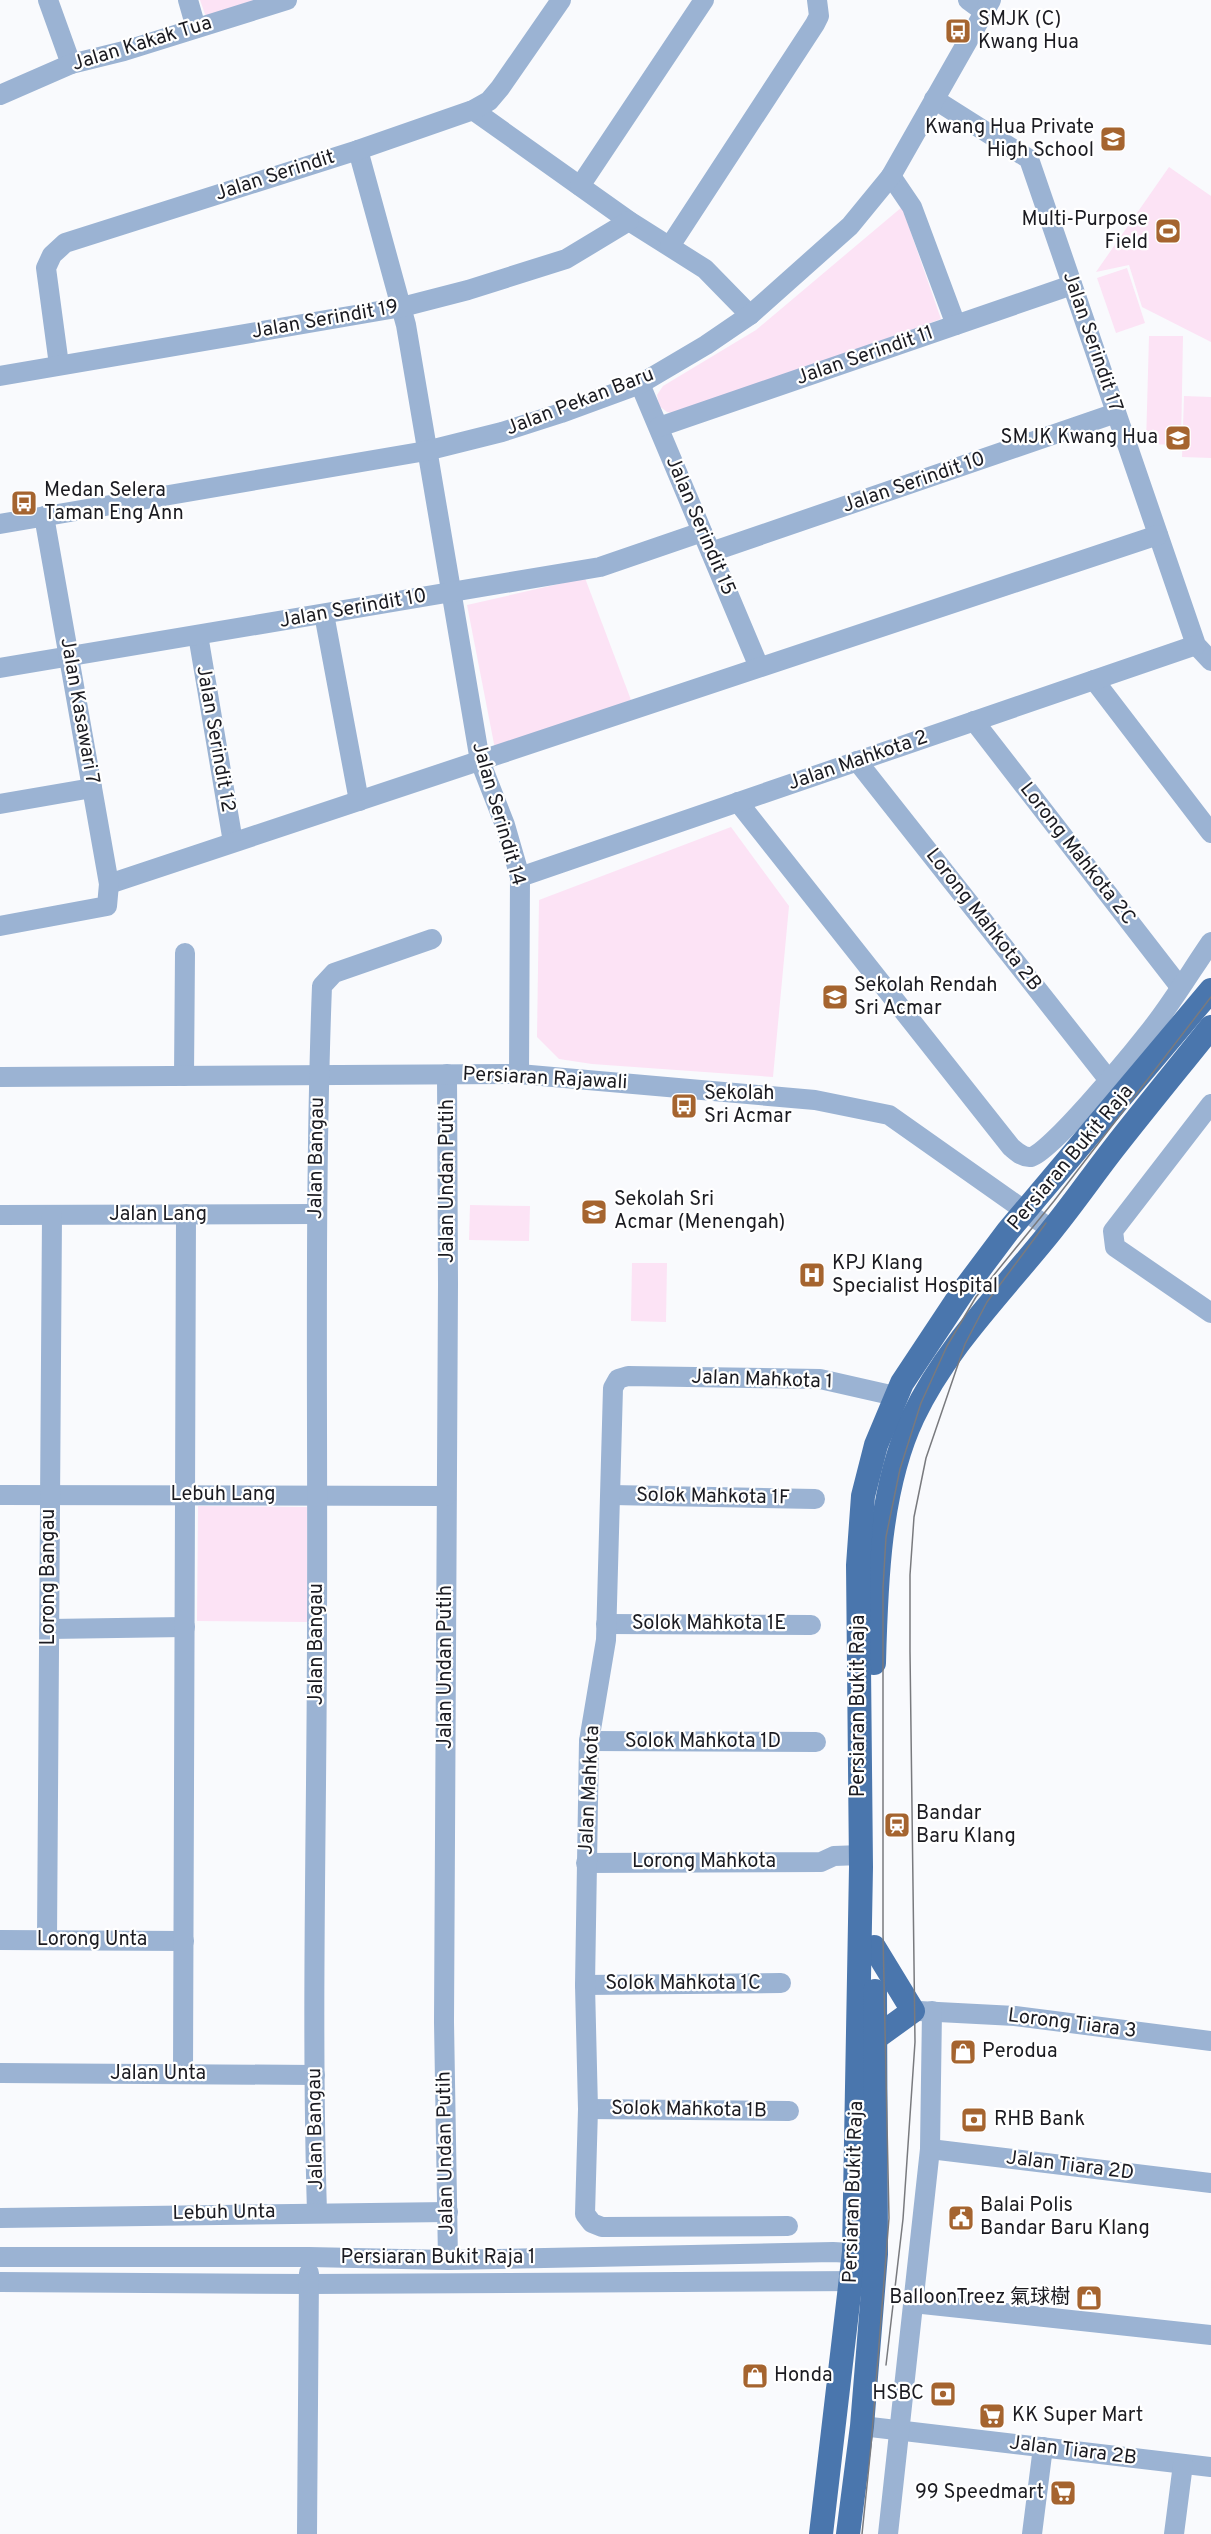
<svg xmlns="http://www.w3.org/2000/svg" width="1211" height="2534" viewBox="0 0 1211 2534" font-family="Overpass,'Noto Sans SC',sans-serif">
<rect width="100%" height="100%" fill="#f9fafd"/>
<g fill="#fce3f5">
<path d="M200 0H268L206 17Z"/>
<path d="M1169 167 1211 196V342L1142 307 1129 265 1096 272Z"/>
<path d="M902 207 941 319 678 414 667 412 659 406 657 395 663 386 756 330Z"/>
<path d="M1127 268 1145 323 1116 333 1097 278Z"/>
<path d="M1149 336H1183L1181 445 1146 444Z"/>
<path d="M1184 396 1211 397V458L1182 457Z"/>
<path d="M585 578 631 700 495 749 467 605Z"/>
<path d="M731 827 789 906 773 1077 592 1064 559 1059 537 1037 539 900Z"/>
<path d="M470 1205 530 1206 529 1241 469 1240Z"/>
<path d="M632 1263H667L666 1322 631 1321Z"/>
<path d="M198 1506 307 1507V1622L197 1621Z"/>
</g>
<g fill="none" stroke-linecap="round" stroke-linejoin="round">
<g stroke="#9bb3d3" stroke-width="20">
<path d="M48 0 71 64"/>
<path d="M188 0 196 28"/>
<path d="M968 0 983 11"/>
<path d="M0 95 71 64 124 51 287 0"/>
<path d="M934 99 1029 159 1196 645 1211 661"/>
<path d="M473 110 629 221 705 269 750 315"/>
<path d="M358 150 406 325 480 761 505 825 520 877 519 1074"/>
<path d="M891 176 912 207 956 325"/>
<path d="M580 186 704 0"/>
<path d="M670 246 815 24 819 16 817 0"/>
<path d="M59 365 46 268 52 255 65 243 358 150 473 110 489 101 500 88 561 0"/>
<path d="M0 376 402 307 468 290 566 259 629 221"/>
<path d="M640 384 759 667"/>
<path d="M659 427 1072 285"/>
<path d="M0 524 426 451 502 432 561 413 640 384 706 345 750 315 850 226 891 176 991 0"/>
<path d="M711 552 1116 413"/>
<path d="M324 614 359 801"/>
<path d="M198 635 233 842"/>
<path d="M0 668 600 567 702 532"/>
<path d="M1094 680 1211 833"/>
<path d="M974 721 1180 987"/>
<path d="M857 761 1108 1079"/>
<path d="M738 802 1011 1147C1017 1152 1023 1158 1031 1157 1048 1155 1130 1056 1145 1037 1169 1008 1189 974 1211 942"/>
<path d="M0 804 92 788"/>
<path d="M520 877 1196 645"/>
<path d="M109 884 1158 535"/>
<path d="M0 926 107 906 109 884 44 516"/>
<path d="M447 1074 448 1284 444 2022 448 2260"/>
<path d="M184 1076 185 953"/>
<path d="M0 1077 519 1074 815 1100 889 1115 1052 1230"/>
<path d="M1211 1104 1113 1231 1115 1247 1211 1313"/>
<path d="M0 1215 316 1214"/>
<path d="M0 1495 446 1496"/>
<path d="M612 1495 815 1499"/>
<path d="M606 1624 811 1625"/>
<path d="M49 1629 185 1627"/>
<path d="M589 1741 816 1742"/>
<path d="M586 1863 821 1862 834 1856 861 1855"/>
<path d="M0 1940 184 1941"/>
<path d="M47 1940 52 1215"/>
<path d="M585 1985 781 1983"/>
<path d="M919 2011 1015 2016 1211 2041"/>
<path d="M0 2073 315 2075"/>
<path d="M183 2074 186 1214"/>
<path d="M588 2109 789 2111"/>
<path d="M930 2149 1211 2183"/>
<path d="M317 2212C311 2015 317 1818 317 1621 318 1409 314 1197 322 986L334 973 432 939"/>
<path d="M0 2218 448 2212"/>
<path d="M788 2226 602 2227 592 2223 585 2214 588 2109 585 1985 589 1741 606 1640 613 1388 618 1379 628 1376 820 1379 895 1396"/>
<path d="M0 2257H309L448 2260 833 2252 867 2254"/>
<path d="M0 2282 309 2284 865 2281"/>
<path d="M913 2303 1211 2335"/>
<path d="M862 2426 1211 2467"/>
<path d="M307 2534 309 2273"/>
<path d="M888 2534 930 2149 932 2011"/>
<path d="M1032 2534 1043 2447"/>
<path d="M1174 2534 1183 2464"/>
</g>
<g stroke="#4a76ad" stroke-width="24">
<path d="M874 1663C876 1584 879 1489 913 1417 946 1347 1003 1291 1051 1231 1073 1204 1093 1175 1114 1148 1146 1107 1179 1067 1211 1027"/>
<path d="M874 1947 913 2011 877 2037"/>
<path d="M821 2534 854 2252 861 1867 858 1565 863 1496 876 1445 902 1383 963 1291 1008 1231 1211 990"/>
<path d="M848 2534 862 2426 876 2254 875 1991"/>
</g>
<g stroke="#797a7e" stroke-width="1.5">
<path d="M886 2365 903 2219 915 2042 910 1652V1575L914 1517 926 1458 965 1344 987 1302 1046 1223"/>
<path d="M862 2534 871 2446 889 2218 883 1934V1588L886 1537 900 1469 921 1403 947 1346 976 1297 1054 1201 1211 997"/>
</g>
</g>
<defs>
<symbol id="bus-square" viewBox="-11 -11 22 22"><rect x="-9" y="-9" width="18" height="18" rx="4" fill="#a5642f" stroke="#fff"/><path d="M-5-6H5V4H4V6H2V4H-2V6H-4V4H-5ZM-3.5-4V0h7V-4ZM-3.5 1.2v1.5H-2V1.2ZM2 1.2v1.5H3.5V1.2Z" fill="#fff"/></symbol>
<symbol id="school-square" viewBox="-11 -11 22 22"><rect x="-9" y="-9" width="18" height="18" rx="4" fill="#a5642f" stroke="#fff"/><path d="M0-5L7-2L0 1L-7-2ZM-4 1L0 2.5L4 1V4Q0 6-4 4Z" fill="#fff"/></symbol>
<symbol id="stadium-square" viewBox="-11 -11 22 22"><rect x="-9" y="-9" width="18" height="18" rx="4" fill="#a5642f" stroke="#fff"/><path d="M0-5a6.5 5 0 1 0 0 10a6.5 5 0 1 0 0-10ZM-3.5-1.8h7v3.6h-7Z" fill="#fff"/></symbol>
<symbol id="hospital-square" viewBox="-11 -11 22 22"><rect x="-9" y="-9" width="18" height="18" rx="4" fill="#a5642f" stroke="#fff"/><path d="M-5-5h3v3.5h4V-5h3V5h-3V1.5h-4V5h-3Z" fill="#fff"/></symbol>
<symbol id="station-square" viewBox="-11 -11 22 22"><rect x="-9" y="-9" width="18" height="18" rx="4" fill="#a5642f" stroke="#fff"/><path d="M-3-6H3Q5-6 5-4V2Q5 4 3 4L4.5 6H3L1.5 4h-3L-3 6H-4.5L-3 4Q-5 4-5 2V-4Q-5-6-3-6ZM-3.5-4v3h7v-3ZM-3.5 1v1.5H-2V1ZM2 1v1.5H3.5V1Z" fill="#fff"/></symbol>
<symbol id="shop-square" viewBox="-11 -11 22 22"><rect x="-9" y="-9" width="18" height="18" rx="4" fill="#a5642f" stroke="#fff"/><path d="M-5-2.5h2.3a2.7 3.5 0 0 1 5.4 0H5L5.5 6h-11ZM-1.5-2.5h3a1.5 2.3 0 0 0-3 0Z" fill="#fff"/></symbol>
<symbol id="bank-square" viewBox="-11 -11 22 22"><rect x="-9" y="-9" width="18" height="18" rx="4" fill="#a5642f" stroke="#fff"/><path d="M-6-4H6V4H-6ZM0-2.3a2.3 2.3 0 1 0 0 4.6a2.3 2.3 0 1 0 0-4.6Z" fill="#fff"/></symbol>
<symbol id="civic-square" viewBox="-11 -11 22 22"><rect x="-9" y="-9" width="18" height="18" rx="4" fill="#a5642f" stroke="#fff"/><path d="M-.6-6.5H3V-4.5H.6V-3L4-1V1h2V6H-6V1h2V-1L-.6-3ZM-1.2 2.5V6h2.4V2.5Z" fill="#fff"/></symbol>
<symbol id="supermarket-square" viewBox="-11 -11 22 22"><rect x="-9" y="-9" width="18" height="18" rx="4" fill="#a5642f" stroke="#fff"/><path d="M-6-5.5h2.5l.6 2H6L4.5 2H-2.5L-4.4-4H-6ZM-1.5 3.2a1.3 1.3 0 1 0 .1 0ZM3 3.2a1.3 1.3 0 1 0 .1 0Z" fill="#fff"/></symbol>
</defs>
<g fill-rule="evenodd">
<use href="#bus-square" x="943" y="16" width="30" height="30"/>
<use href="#school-square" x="1098" y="124" width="30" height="30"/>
<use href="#stadium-square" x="1153" y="216" width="30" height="30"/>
<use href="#school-square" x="1163" y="423" width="30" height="30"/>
<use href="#bus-square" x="9" y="488" width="30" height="30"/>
<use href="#school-square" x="820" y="982" width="30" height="30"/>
<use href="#bus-square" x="669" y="1091" width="30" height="30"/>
<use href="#school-square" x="579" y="1197" width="30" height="30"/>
<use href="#hospital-square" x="797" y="1260" width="30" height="30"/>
<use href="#station-square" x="882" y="1810" width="30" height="30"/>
<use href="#shop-square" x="948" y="2037" width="30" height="30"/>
<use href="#bank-square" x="959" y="2105" width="30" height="30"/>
<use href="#civic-square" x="946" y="2203" width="30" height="30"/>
<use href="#shop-square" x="1074" y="2283" width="30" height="30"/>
<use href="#shop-square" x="740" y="2361" width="30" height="30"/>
<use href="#bank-square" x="928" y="2379" width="30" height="30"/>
<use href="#supermarket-square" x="977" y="2401" width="30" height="30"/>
<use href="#supermarket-square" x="1048" y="2478" width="30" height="30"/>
</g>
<g text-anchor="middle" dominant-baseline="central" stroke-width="4.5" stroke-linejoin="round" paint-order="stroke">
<g font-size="20" fill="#1b1b21" stroke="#fff" text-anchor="start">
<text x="978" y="20">SMJK (C)<tspan x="978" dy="23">Kwang Hua</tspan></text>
<text x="1094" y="128" text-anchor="end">Kwang Hua Private<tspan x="1094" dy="23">High School</tspan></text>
<text x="1148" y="220" text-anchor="end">Multi-Purpose<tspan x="1148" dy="23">Field</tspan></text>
<text x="1158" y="438" text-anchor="end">SMJK Kwang Hua</text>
<text x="44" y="491">Medan Selera<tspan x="44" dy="23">Taman Eng Ann</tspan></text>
<text x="854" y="986">Sekolah Rendah<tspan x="854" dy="23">Sri Acmar</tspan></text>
<text x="704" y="1094">Sekolah<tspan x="704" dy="23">Sri Acmar</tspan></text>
<text x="614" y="1200">Sekolah Sri<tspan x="614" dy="23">Acmar (Menengah)</tspan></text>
<text x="832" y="1264">KPJ Klang<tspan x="832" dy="23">Specialist Hospital</tspan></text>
<text x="916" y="1814">Bandar<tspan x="916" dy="23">Baru Klang</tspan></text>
<text x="982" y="2052">Perodua</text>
<text x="994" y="2120">RHB Bank</text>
<text x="980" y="2206">Balai Polis<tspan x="980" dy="23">Bandar Baru Klang</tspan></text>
<text x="1070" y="2298" text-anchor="end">BalloonTreez 氣球樹</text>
<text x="774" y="2376">Honda</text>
<text x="924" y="2394" text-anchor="end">HSBC</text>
<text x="1012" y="2416">KK Super Mart</text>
<text x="1044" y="2493" text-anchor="end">99 Speedmart</text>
</g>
<g font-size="20" fill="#1b1b21" stroke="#fff">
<text transform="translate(142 44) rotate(-17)">Jalan Kakak Tua</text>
<text transform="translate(275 176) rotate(-18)">Jalan Serindit</text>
<text transform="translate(325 320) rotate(-10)">Jalan Serindit 19</text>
<text transform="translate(1092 342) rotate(71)">Jalan Serindit 17</text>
<text transform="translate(865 356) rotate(-19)">Jalan Serindit 11</text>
<text transform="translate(580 402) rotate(-21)">Jalan Pekan Baru</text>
<text transform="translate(914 483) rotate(-19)">Jalan Serindit 10</text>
<text transform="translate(700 526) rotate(67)">Jalan Serindit 15</text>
<text transform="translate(353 609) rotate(-10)">Jalan Serindit 10</text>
<text transform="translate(79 711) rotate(80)">Jalan Kasawari 7</text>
<text transform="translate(215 739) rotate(80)">Jalan Serindit 12</text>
<text transform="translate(858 761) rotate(-19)">Jalan Mahkota 2</text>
<text transform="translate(498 814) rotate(74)">Jalan Serindit 14</text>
<text transform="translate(1077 854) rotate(52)">Lorong Mahkota 2C</text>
<text transform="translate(983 920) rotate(52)">Lorong Mahkota 2B</text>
<text transform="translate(545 1079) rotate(3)">Persiaran Rajawali</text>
<text transform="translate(317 1158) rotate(-89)">Jalan Bangau</text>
<text transform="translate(1071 1158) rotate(-50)">Persiaran Bukit Raja</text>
<text transform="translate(448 1181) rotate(-90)">Jalan Undan Putih</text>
<text x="158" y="1215">Jalan Lang</text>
<text transform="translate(762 1380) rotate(2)">Jalan Mahkota 1</text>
<text x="223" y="1495">Lebuh Lang</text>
<text transform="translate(713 1497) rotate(1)">Solok Mahkota 1F</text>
<text transform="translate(49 1577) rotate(-90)">Lorong Bangau</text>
<text x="709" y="1624">Solok Mahkota 1E</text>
<text transform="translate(317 1644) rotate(-90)">Jalan Bangau</text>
<text transform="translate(446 1667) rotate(-90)">Jalan Undan Putih</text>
<text transform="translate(859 1706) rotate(-90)">Persiaran Bukit Raja</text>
<text x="703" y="1742">Solok Mahkota 1D</text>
<text transform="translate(590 1790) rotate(-87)">Jalan Mahkota</text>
<text x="704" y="1862">Lorong Mahkota</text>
<text x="92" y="1940">Lorong Unta</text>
<text x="683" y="1984">Solok Mahkota 1C</text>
<text transform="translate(1072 2024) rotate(7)">Lorong Tiara 3</text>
<text x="158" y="2074">Jalan Unta</text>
<text transform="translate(689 2110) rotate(1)">Solok Mahkota 1B</text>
<text transform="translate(316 2129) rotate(-91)">Jalan Bangau</text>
<text transform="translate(446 2153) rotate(-91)">Jalan Undan Putih</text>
<text transform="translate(1070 2166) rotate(7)">Jalan Tiara 2D</text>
<text transform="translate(854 2192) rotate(-88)">Persiaran Bukit Raja</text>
<text transform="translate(224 2213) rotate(-1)">Lebuh Unta</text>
<text x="438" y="2258">Persiaran Bukit Raja 1</text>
<text transform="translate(1073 2451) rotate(7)">Jalan Tiara 2B</text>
</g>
</g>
</svg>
